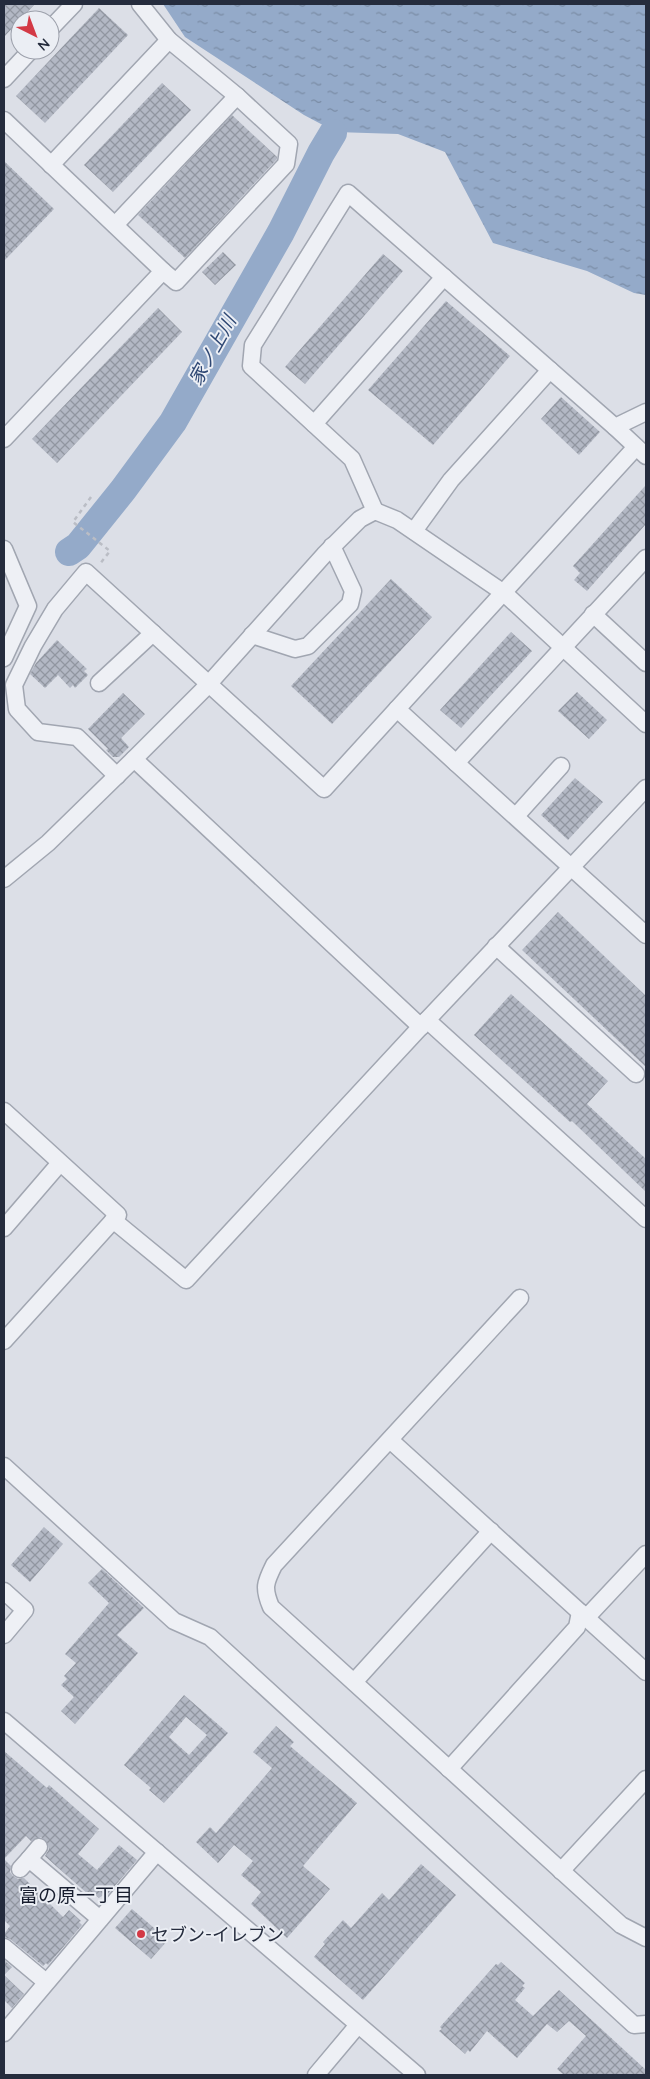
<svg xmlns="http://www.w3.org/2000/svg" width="650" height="2079" viewBox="0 0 650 2079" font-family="Quicksand,'Noto Sans JP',sans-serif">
<defs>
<pattern id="water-ripples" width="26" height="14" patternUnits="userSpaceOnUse" patternTransform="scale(1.25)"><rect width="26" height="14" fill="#94aac9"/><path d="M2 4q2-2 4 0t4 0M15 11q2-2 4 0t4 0" fill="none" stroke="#798ba4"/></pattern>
<pattern id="building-cross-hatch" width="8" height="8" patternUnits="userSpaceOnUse" patternTransform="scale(1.25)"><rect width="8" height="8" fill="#b3b8c4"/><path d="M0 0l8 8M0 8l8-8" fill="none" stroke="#9196a0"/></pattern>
</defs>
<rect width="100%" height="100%" fill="#dcdfe7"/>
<path fill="url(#water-ripples)" d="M163 4H646V295L634 293 587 271 493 243 445 152 398 134 336 132 304 115 185 37Z"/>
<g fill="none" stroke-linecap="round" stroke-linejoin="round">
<path stroke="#94aac9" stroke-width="28" d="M69 552 78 546 123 490 173 422 281 232 321 153 333 133"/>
</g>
<g fill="url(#building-cross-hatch)" fill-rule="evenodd">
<path d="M4 4H35L4 37Z"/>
<path d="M99 8 128 35 45 123 16 96Z"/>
<path d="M162 83 191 110 113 192 84 165Z"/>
<path d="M232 115 277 157V159L185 258 138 215Z"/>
<path d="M4 161 54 209 4 261Z"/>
<path d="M223 252 236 265 215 285 202 272Z"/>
<path d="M383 254 403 271 305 384 285 367Z"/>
<path d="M446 301 510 356 433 445 368 390Z"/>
<path d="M158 308 182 332 57 463 32 439Z"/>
<path d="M561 397 600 432 579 455 541 419Z"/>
<path d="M646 485V524L587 591 574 580 580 573 573 566Z"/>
<path d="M391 579 432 617 332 724 291 686Z"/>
<path d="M511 632 532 651 461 728 440 710Z"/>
<path d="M57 640 87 669 84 671 88 675 75 688 73 685 70 688 58 675 45 688 30 674 36 663Z"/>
<path d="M577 692 607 720 589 739 558 711Z"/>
<path d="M123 693 145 714 121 738 129 747 119 757H113L106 750 108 749 88 729Z"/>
<path d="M575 778 603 802 568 840 541 815Z"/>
<path d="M558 912 646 996V1067L522 950Z"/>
<path d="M511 994 608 1081 587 1104 646 1159V1192L572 1121 570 1122 474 1035Z"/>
<path d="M44 1527 63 1544 30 1582 11 1565Z"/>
<path d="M102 1569 144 1608 117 1635 138 1653 75 1724 61 1711 74 1697 61 1685 67 1679 64 1676 76 1663 65 1654 109 1603 88 1583Z"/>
<path d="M184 1695 228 1733 164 1803 149 1790 151 1788 124 1765ZM186 1717 207 1735 189 1755 169 1737Z"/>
<path d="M276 1726 294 1742 290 1746 357 1803 303 1866 330 1889 287 1938 251 1904 261 1892 241 1875 253 1861 234 1845 218 1863 196 1842 210 1827 216 1833 272 1768 253 1752Z"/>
<path d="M4 1751 47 1788 49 1785 99 1829 78 1854 97 1870 119 1845 137 1860 107 1895 105 1894 99 1898 92 1892 89 1895 56 1866 45 1856 49 1849 48 1844 41 1837 31 1841 26 1836 4 1859Z"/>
<path d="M4 1859 11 1866 10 1872 13 1876 18 1879 24 1878 63 1917 69 1910 81 1921 79 1922 82 1925 48 1965 46 1963 43 1966 10 1939 4 1937V1934L10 1926 4 1920Z"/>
<path d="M421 1864 456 1895 363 2000 314 1957 325 1944 323 1942 343 1920 351 1928 382 1893 389 1900Z"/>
<path d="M132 1909 168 1940 151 1959 115 1928Z"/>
<path d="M4 1960 12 1967 4 1975 24 1994 12 2008 4 2000Z"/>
<path d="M501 1962 525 1983 522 1986 525 1988 515 2000 533 2016 559 1990 646 2070V2075H564L557 2069 586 2036 569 2021 557 2032 547 2024 517 2058 487 2031 470 2052 468 2050 465 2054 439 2031 442 2029 440 2027 496 1964 498 1965Z"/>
</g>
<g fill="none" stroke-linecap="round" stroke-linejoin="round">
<defs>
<g id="minor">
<path d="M140 4 169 40 237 96 289 144 286 164 176 282 163 271"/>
<path d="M50 29 74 4"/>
<path d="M4 79 31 50"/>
<path d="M4 120 163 271 4 439"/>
<path d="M51 165 169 40"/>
<path d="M115 225 237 96"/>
<path d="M314 424 444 277"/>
<path d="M615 427 646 456"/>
<path d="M375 511 352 459 251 366 253 345 348 193 615 427 646 412"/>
<path d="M414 531 451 480 550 370"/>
<path d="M4 549 28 606 4 658"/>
<path d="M646 558 456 763 646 935"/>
<path d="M593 614 646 663"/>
<path d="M252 635 295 649 308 646 350 604 353 591 332 546"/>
<path d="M99 683 153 633"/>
<path d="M397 709 456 763"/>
<path d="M134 759 421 1027"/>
<path d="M117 776 77 737 38 732 17 709 14 685 33 646 55 609 86 572 324 789 636 447"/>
<path d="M516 816 561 766"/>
<path d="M4 879 48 843 134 759 206 687 324 555 360 519 375 511 397 520 504 593 646 724"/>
<path d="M496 946 636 1074"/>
<path d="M427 1020 646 1219"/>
<path d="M4 1111 118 1215 4 1341"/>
<path d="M113 1220 186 1280 427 1020 646 788"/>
<path d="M4 1228 60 1163"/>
<path d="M520 1298 274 1565C265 1583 263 1588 271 1607L621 1925 646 1938"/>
<path d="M390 1440 646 1672"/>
<path d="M4 1466 174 1621 210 1637 634 2025 646 2024"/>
<path d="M4 1591 25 1610 4 1635"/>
<path d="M586 1618 646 1554"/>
<path d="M354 1682 491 1531"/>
<path d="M4 1721 417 2075"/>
<path d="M449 1769 577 1627 580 1612"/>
<path d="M29 1859 39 1847"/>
<path d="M20 1869 29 1859 100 1919"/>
<path d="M561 1871 646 1779"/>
<path d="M4 1947 46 1982"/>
<path d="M4 2033 157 1852"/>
<path d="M316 2075 358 2025"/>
</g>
</defs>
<use href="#minor" stroke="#a1a6b1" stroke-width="19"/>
<path stroke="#babdc5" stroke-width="2.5" stroke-dasharray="4 4" stroke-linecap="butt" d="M91 497 73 522 110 551 99 565"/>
<use href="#minor" stroke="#eef0f5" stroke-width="16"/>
</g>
<circle fill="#d33945" stroke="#ebeef4" stroke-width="2" cx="141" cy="1934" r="5"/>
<g text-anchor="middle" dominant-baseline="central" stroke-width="4" stroke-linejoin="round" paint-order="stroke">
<g font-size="18" fill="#252c3d" stroke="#ebeef4" text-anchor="start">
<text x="151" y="1934">セブン-イレブン</text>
</g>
<g font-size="19" font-style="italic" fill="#2e4773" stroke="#ebeef4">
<text transform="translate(212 350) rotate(-61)">家ノ上川</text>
</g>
<g font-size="19" fill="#171d2e" stroke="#ebeef4">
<text x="76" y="1895">富の原一丁目</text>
</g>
</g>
<rect width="650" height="2079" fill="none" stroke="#252c3d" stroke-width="10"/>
<g transform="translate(35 35) rotate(138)"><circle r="24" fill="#ebeef4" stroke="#9ca0ab"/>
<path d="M0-4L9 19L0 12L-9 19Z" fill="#d33945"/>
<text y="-8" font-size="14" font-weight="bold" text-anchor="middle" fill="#252c3d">N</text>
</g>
</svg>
